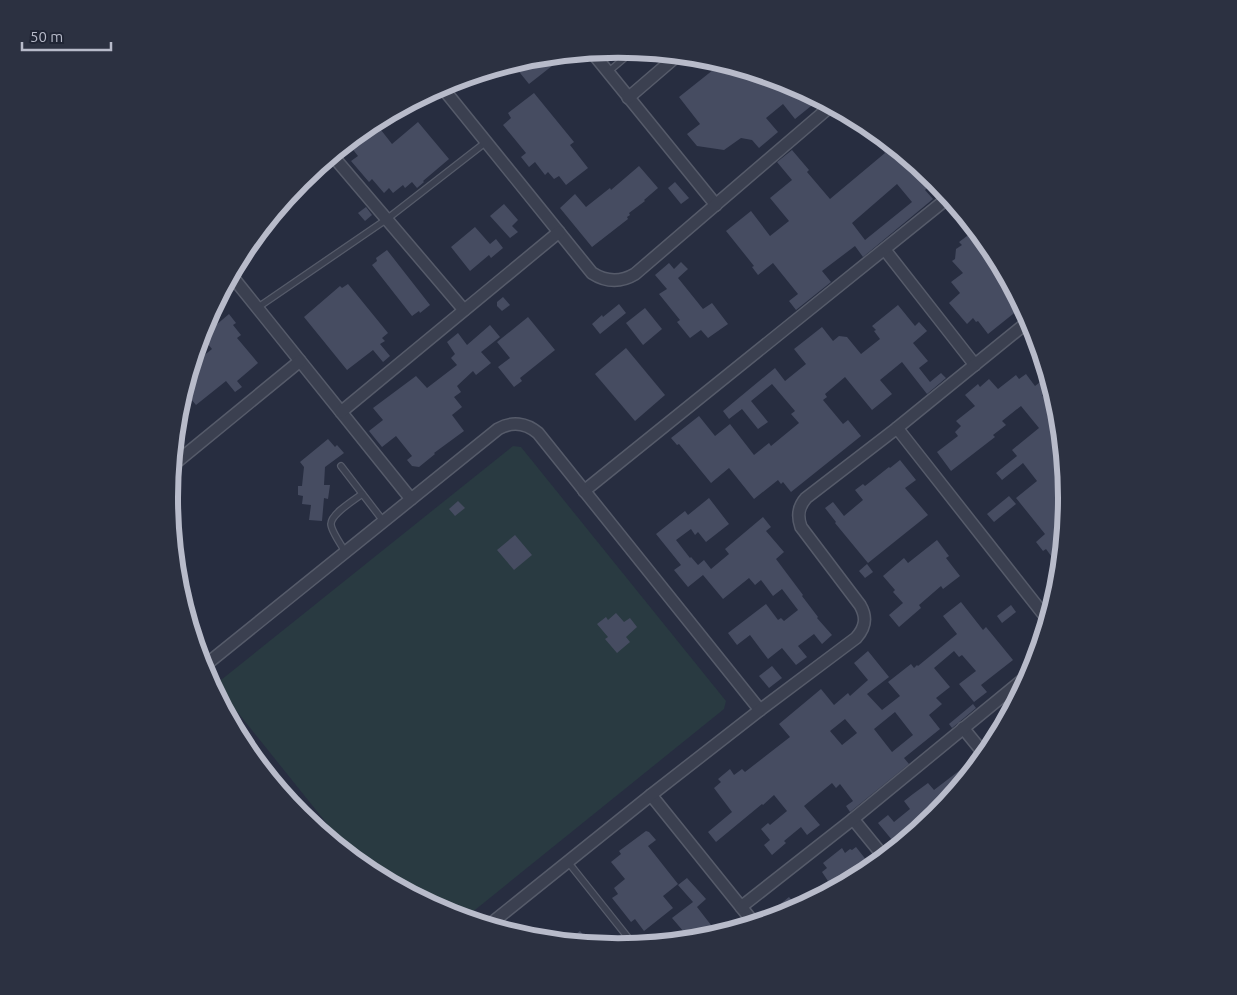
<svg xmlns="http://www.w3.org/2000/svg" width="1237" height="995" viewBox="0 0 1237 995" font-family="Ubuntu,sans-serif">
<rect width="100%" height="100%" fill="#272d40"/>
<path fill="#293a41" d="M513 446 521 447 726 701 724 709 465 918 446 912 369 870 356 860 219 689 221 680Z"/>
<g fill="#464c61" fill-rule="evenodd">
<path d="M551 55 557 62 529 84 512 63 531 57Z"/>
<path d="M702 57 790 83 819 98 815 101 816 102 795 119 783 104 766 118 778 132 759 148 752 140 741 138 724 150 697 146 687 134 700 124 679 97 713 70Z"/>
<path d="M534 93 574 142 570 145 588 168 566 185 559 176 554 179 548 172 545 175 535 162 529 167 521 157 526 153 503 125 511 118 508 113Z"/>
<path d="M383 117 389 123 381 130 392 144 418 122 449 159 423 181 424 182 417 188 412 182 405 188 403 185 393 193 389 188 384 193 372 179 369 182 351 161 358 156 347 142 369 124Z"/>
<path d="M863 122 868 125 915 163 932 184 925 190 933 199 863 257 855 246 822 271 831 282 796 310 789 301 798 294 773 263 758 275 752 267 754 266 726 231 751 211 770 236 789 221 770 198 792 180 777 162 792 150 809 170 807 172 830 199 885 153 861 125ZM897 184 912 202 865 240 852 223Z"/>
<path d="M639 166 658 188 644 200 645 201 629 213 630 215 627 217 628 219 592 247 560 208 575 194 586 207 610 188 611 190Z"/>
<path d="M675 182 689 198 681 204 668 188Z"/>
<path d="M504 204 518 220 512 226 518 232 510 238 490 216Z"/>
<path d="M366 207 372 215 365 221 358 213Z"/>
<path d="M475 227 490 244 496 239 503 248 491 258 489 255 470 271 451 247Z"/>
<path d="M971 233 993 263 997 259 1023 306 988 334 978 321 976 322 973 318 967 324 949 303 960 293 951 282 963 273 952 261 955 259 956 249 962 245 959 242Z"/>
<path d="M387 250 430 305 420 313 419 311 412 316 372 265 377 261 376 258Z"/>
<path d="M681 262 688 269 678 278 703 309 712 303 728 324 708 338 701 330 690 338 677 322 680 320 659 294 667 289 655 275 669 263 674 269Z"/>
<path d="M348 284 388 333 382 338 385 341 380 344 390 356 383 362 373 350 347 370 304 317 340 286 342 288Z"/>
<path d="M503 297 510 305 502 311 497 306V302Z"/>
<path d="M619 304 626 313 600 334 592 324 602 315 603 317Z"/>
<path d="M898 305 915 326 919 322 927 331 913 343 928 361 919 368 930 382 941 373 946 378 927 394 902 362 880 380 892 394 872 410 845 377 825 394 827 397 823 400 843 424 848 420 861 436 791 492 783 482 781 484 778 480 754 499 729 468 711 483 679 444 677 445 671 438 699 416 715 436 730 424 754 455 769 443 771 446 799 423 791 414 795 411 772 384 751 401 768 422 758 429 742 409 729 419 723 411 775 368 785 381 806 364 794 349 822 327 833 341 839 336 847 337 861 354 880 339 874 331 876 330 872 326Z"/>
<path d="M645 308 662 329 643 345 626 323Z"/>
<path d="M229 314 236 323 233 325 241 335 237 338 258 363 237 381 242 387 235 392 226 381 196 405 190 398 179 407 192 365 212 349 202 337Z"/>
<path d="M528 317 555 350 520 378 522 381 514 387 498 367 510 358 497 342Z"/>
<path d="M490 325 500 337 481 352 491 363 476 375 473 371 457 386 461 392 454 397 462 407 452 415 464 431 434 453 435 454 419 467 412 466 407 460 412 456 396 436 382 447 369 431 383 420 373 408 416 376 427 388 457 365 451 358 455 354 447 342 458 333 467 345Z"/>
<path d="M626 348 665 395 635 421 595 374Z"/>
<path d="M1026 374 1035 386 1048 376 1052 388 1042 395 1054 410 1058 407 1059 410 1067 498 1060 568 1046 549 1043 551 1036 542 1045 534 1016 498 1037 481 1023 463 1002 480 996 473 1017 456 1012 450 1039 428 1021 406 1002 421 1006 425 993 435 995 437 951 471 937 452 958 436 955 432 961 426 956 421 975 406 965 395 978 384 980 387 989 379 998 389 1016 375 1019 379Z"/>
<path d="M328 439 335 447 337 445 344 453 325 467 324 485H330L328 499 324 498 322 521 309 520 311 505 302 504 303 496 298 495V486H302L304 467 300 462Z"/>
<path d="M900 460 916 480 905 488 928 515 868 563 835 523 836 522 825 508 833 502 844 516 863 500 855 490 863 484 865 486 889 467 890 468Z"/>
<path d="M1009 496 1016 504 994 522 987 514Z"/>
<path d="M709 498 729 524 706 542 698 532 695 535 691 529 676 540 690 558 691 557 698 565 704 560 711 569 729 554 725 549 763 517 771 527 766 531 784 552 776 559 803 595 802 596 818 617 817 618 832 635 822 644 814 634 798 646 807 657 796 665 782 648 768 659 750 635 737 645 728 633 766 604 778 620 781 618 784 621 798 610 782 589 773 596 761 580 755 585 749 578 723 599 703 575 688 587 674 570 681 565 656 534 685 511 688 515Z"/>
<path d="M458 501 465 508 455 516 449 509Z"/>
<path d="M515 535 532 555 514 570 497 550Z"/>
<path d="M937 540 949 556 946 558 960 576 943 589 941 586 919 605 921 608 899 627 889 615 903 603 893 592 895 590 883 576 904 558 908 563Z"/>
<path d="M867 564 873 572 865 578 859 571Z"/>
<path d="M961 602 983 630 986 627 1013 660 981 685 987 692 974 702 959 684 976 671 962 655 959 657 954 651 934 668 950 687 936 698 942 704 929 715 940 729 904 758 909 764 850 812 846 806 853 801 840 784 836 788 832 783 804 806 820 825 807 835 801 827 784 841 786 843 772 855 764 845 770 840 761 829 768 823 770 825 787 811 774 795 763 805 762 804 716 842 708 832 732 812 714 788 721 782 718 779 730 769 734 775 742 769 745 772 790 737 779 724 821 689 834 705 848 693 850 696 868 680 854 663 868 651 889 677 867 694 882 710 900 696 888 682 911 664 914 668 917 665 918 666 957 634 943 616ZM895 712 913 735 892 752 874 729ZM845 719 857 733 842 745 830 731Z"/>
<path d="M1011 605 1016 612 1002 623 997 616Z"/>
<path d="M616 613 624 622 630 618 637 627 626 637 630 642 617 653 605 639 608 637 597 624 606 617 608 620Z"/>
<path d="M772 666 782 678 769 688 759 676Z"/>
<path d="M973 704 976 708 952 728 949 724Z"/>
<path d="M964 767 969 774 936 815 897 846 878 823 888 815 894 822 910 809 904 801 913 794 928 783 934 790Z"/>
<path d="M646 831 649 832 656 840 648 846 678 884 663 896 673 908 644 931 635 919 631 922 612 898 618 894 614 888 625 879 611 862 621 854 619 851Z"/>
<path d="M856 847 867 861 844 879 846 882 810 902 807 897 828 881 822 872 827 868 823 863 842 848 845 853 850 849 852 850Z"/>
<path d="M687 878 706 899 697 907 718 934 706 938 690 939 672 918 693 902 678 885Z"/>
<path d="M789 897 798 908 784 914 778 906Z"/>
<path d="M580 931 590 943 567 941Z"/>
</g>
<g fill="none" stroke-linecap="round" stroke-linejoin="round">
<defs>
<g id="lane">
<path d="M608 72 634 50"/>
<path d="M257 308 387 219 486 142"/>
<path d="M341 466 384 522"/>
<path d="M346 553C342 546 331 531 331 524 331 514 354 500 362 494"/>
<path d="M568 862 634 945"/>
<path d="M496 919 506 930"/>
</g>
<g id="street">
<path d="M591 51 716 205"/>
<path d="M441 86 592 273C606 282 620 283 635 274L832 105"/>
<path d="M628 98 678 55"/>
<path d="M332 155 464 310"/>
<path d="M885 250 975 365"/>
<path d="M231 275 411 499"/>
<path d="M341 412 559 232"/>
<path d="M897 428 1048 620"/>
<path d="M173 465 300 361"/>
<path d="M584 491 949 197"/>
<path d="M203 667 498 429C512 421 526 423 538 433L760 710"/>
<path d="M963 728 985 755"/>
<path d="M651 795 754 923"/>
<path d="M853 819 884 857"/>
<path d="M741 907 853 819 1032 672"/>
<path d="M489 925 651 795 760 710 856 638C866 627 867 617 860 605L801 527C797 516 798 507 806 498L897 428 1030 320"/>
</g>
</defs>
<use href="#lane" stroke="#565b6a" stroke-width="8"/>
<use href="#street" stroke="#565b6a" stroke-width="14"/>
<use href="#lane" stroke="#3b4050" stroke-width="5.5"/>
<use href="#street" stroke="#3b4050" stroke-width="11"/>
</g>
<path d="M0 0H1237V995H0ZM178 498a440 440 0 1 1 880 0a440 440 0 1 1-880 0Z" fill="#2c3141" fill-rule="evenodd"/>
<path fill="none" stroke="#b8bbca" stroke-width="6" d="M178 498a440 440 0 1 1 880 0a440 440 0 1 1-880 0Z"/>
<path d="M22 42v8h89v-8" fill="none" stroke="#b8bbca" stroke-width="2.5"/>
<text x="30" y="42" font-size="15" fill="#b8bbca" stroke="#202535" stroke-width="4" paint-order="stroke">50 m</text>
</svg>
